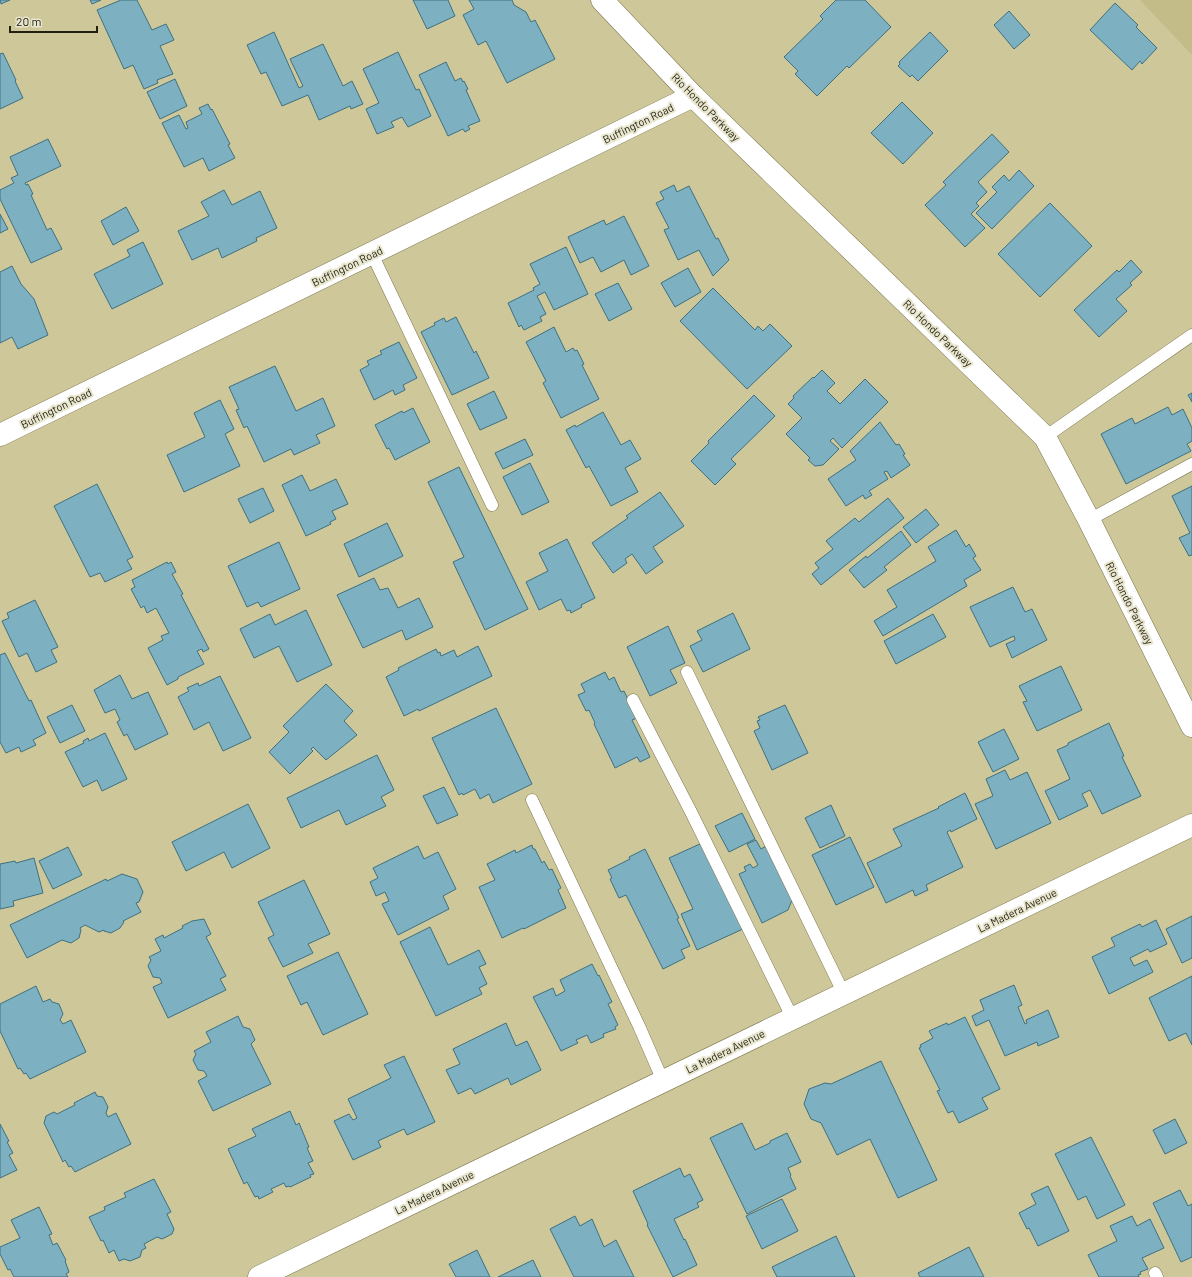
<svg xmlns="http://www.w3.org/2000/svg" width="1192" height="1277" viewBox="0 0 1192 1277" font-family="Barlow,sans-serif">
<rect width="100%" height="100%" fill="#cdc79a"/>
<path fill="#c4bc88" d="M1140 0H1192V55Z"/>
<g fill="#7db1c2" stroke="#3e7080">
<path d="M0 0H10L1 4Z"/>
<path d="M90 0H101L92 4Z"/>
<path d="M121 0H137L152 30 166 24 174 40 160 46 173 74 157 80 158 83 144 89 133 65 124 69 97 10Z"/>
<path d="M413 0H448L455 16 427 29Z"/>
<path d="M469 0H512L514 5 526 12 531 22 535 20 555 59 507 83 486 41 478 45 463 15 474 9Z"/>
<path d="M836 0H865L891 27 849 68 847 66 817 96 795 74 798 71 784 57 823 19 820 16Z"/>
<path d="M1115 3 1138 25 1136 27 1157 48 1142 64 1140 61 1132 70 1090 30Z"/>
<path d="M1009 11 1030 35 1014 49 994 25Z"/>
<path d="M274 32 299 88 303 86 290 59 323 44 343 86 352 81 363 104 351 109 350 106 319 120 308 95 282 106 266 72 261 74 247 45Z"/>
<path d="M930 32 948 51 918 81 912 75 910 77 898 66 900 64 899 62Z"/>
<path d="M398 52 416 90 419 89 431 116 408 127 402 117 391 122 394 127 377 134 366 109 379 103 363 69Z"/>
<path d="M3 53 16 80 15 81 23 98 0 109V54Z"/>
<path d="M446 62 455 81 461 78 463 82 464 81 468 89 466 90 480 121 468 126 470 129 465 132 463 129 448 136 419 75Z"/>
<path d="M175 79 187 106 160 119 147 92Z"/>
<path d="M902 102 933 133 903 164 871 133Z"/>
<path d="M208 104 211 110 212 109 230 144 228 145 235 158 209 171 203 158 184 167 162 123 179 115 186 129 188 128 186 122 202 114 199 108Z"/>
<path d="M992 134 1009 152 978 182 987 192 976 203 979 206 971 214 985 228 965 247 925 205 946 185 943 182Z"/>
<path d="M48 139 61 166 25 183 26 185 28 184 33 194 31 195 47 230 51 228 62 249 31 263 0 199V190L14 183 11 178 18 175 10 157Z"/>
<path d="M1019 170 1034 186 992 229 976 213 997 192 992 187 1004 175 1009 181Z"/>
<path d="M674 185 677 192 689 186 716 239 718 238 729 260 713 276 699 250 678 260 664 230 669 228 656 203 664 199 660 192Z"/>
<path d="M224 190 232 205 260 191 277 228 256 238 257 241 222 258 218 248 192 260 178 231 209 216 201 202Z"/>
<path d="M1050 203 1092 246 1040 297 998 254Z"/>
<path d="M126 207 139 231 113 245 101 221Z"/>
<path d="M0 214 8 229 0 233Z"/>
<path d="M624 216 649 266 631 275 624 260 601 272 593 257 580 263 568 237 604 220 606 225Z"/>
<path d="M143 242 163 284 112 309 94 274 130 256 127 250Z"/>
<path d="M566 247 588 294 554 310 545 292 537 296 546 314 540 317 542 321 524 330 521 325 519 327 508 303 534 290 533 288 540 284 530 264Z"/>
<path d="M1131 260 1142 272 1130 283 1132 285 1116 299 1127 311 1099 337 1074 310 1117 270 1119 272Z"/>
<path d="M12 266 21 284 34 299 48 335 18 349 12 337 0 343V272Z"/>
<path d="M688 268 701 292 675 307 661 283Z"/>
<path d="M618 283 632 309 609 321 595 294Z"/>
<path d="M713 288 755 330 758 326 763 331 770 324 792 346 747 389 680 321Z"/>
<path d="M456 317 474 353 476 351 489 378 452 395 421 332 435 325 434 323 444 318 446 322Z"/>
<path d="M554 327 566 352 573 348 575 351 577 350 584 364 582 365 599 399 561 418 543 383 546 381 526 342Z"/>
<path d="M399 342 417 378 403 385 405 390 395 395 393 390 374 400 360 370 369 365 367 361 382 354 380 351Z"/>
<path d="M275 366 296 411 323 398 335 426 316 435 320 443 294 455 291 449 264 462 247 426 244 428 236 410 239 409 229 387Z"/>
<path d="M822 370 835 383 827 391 840 404 865 379 888 402 842 448 833 438 830 441 839 449 823 465 815 466 808 460 810 458 786 434 802 418 788 404 794 398 793 396 813 377 814 378Z"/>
<path d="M494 391 507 418 480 430 467 404Z"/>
<path d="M1192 393V402L1188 395Z"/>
<path d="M754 395 775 416 731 459 736 464 715 485 691 461 709 443 708 441Z"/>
<path d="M220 400 234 429 225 434 240 466 184 492 167 455 205 437 194 413Z"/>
<path d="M1168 407 1172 415 1183 409 1192 428V441L1187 444 1191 451 1126 484 1101 434 1132 418 1135 424Z"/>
<path d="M413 408 430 442 395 460 389 448 387 449 375 425 402 411 403 413Z"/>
<path d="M603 412 621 445 630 440 641 459 625 468 638 492 611 506 589 466 586 468 566 430 575 425 576 427Z"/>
<path d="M880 422 896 445 899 444 905 454 903 455 910 465 891 478 887 471 884 472 888 479 869 491 872 495 865 499 863 495 846 506 828 479 856 460 850 451Z"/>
<path d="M525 439 533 455 503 469 495 453Z"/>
<path d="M530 463 549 502 522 515 503 477Z"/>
<path d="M459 467 528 609 485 630 453 562 464 557 428 482Z"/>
<path d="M302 475 310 491 336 479 348 504 332 511 336 519 330 522 331 524 306 536 282 485Z"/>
<path d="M97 484 133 557 127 560 132 569 105 582 100 573 90 577 54 506Z"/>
<path d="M1192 486V555L1189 556 1179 538 1190 533 1172 496Z"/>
<path d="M263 488 274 511 250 523 238 499Z"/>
<path d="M660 492 684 526 653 547 663 562 646 574 632 554 625 559 627 563 613 573 592 543 628 518 626 516Z"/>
<path d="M888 498 904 518 821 585 812 574 819 568 815 563 833 549 826 541 855 518 859 522Z"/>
<path d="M926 509 939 525 916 543 903 527Z"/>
<path d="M387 523 403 556 359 577 344 544Z"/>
<path d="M956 530 966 547 969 544 976 556 973 558 981 570 964 580 967 586 883 636 874 621 897 607 887 590 936 561 928 547Z"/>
<path d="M901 531 911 545 884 567 887 570 864 588 849 570 866 556 867 558Z"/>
<path d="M567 539 595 598 581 605 582 607 571 613 570 610 567 611 561 599 539 610 526 582 548 571 539 553Z"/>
<path d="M279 542 300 589 261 607 258 602 247 607 228 566Z"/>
<path d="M167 562 168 564 171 562 176 572 172 574 183 594 181 595 209 649 203 652 202 649 197 651 204 664 178 677V679L167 685 148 648 163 640 161 636 169 633 156 608 147 613 144 606 141 608 131 589 135 587 132 580Z"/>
<path d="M374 578 380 590 388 588 398 608 419 598 433 627 406 640 402 630 363 648 337 595Z"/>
<path d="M1013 587 1025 612 1032 609 1047 640 1012 658 1006 644 1015 640 1014 636 990 647 970 607Z"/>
<path d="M35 600 58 647 51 650 57 662 36 672 27 653 19 657 2 621 9 618 7 613Z"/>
<path d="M306 610 332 665 297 682 279 646 254 658 240 629 270 614 275 625Z"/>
<path d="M733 613 750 649 703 672 690 646 702 640 697 631Z"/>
<path d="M933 614 946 637 896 664 884 641Z"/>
<path d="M668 626 685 663 670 670 677 683 650 696 627 647Z"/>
<path d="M478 646 492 676 419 711 418 709 404 716 386 677 399 670 398 668 436 649 438 653 440 652 441 656 454 650 457 657Z"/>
<path d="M5 653 29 701 31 700 46 733 33 740 36 745 21 752 19 747 6 753 0 742V655Z"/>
<path d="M1061 666 1082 710 1037 731 1023 702 1027 701 1019 686Z"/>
<path d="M605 672 609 680 614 677 621 692 624 691 637 718 632 720 650 757 640 762 637 757 615 768 594 724 595 723 589 710 586 711 578 695 585 692 581 684Z"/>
<path d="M120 675 132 699 148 692 168 734 135 750 127 734 124 736 117 722 120 720 115 709 105 713 94 690Z"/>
<path d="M220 676 251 738 223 751 209 722 194 730 178 697 189 691 187 688 198 683 199 686Z"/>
<path d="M326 684 353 711 344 721 357 735 326 760 313 747 311 749 313 751 290 774 269 752 289 732 283 726Z"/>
<path d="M72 705 85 731 60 743 47 717Z"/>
<path d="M785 705 808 753 772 770 754 731 760 728 757 721 760 720 758 717Z"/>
<path d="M496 708 532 784 493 803 489 794 480 799 475 789 463 795 462 793 459 795 432 738Z"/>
<path d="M1109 723 1124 756 1122 757 1141 796 1102 814 1090 790 1082 794 1088 806 1059 820 1045 791 1070 779 1057 750 1068 745V743Z"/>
<path d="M1004 729 1019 759 993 772 978 742Z"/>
<path d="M105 733 127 779 102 791 97 780 83 787 65 752 84 743 83 741 88 738 89 741Z"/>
<path d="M377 755 394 790 381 797 386 806 346 825 339 810 301 828 287 798Z"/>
<path d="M1005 770 1010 780 1027 772 1051 823 996 849 975 804 993 796 986 779Z"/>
<path d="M444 787 458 815 437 824 423 796Z"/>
<path d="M965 793 977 819 951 832 950 830 947 832 963 867 926 885 928 890 915 896 913 890 886 903 867 863 902 846 893 829 939 808 938 807Z"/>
<path d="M248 804 270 848 232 868 224 852 186 871 172 842Z"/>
<path d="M831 805 845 836 820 848 805 818Z"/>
<path d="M742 813 755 839 729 852 715 826Z"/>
<path d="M850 837 874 887 836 905 812 855Z"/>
<path d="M756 840 761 849 766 846 792 900 788 910 762 923 739 874 746 871 744 867 750 864 753 868 758 865 747 844Z"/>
<path d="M702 843 743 929 697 950 681 914 693 909 669 858Z"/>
<path d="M532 845 533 849H535L542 863 544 861 549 870 552 869 561 888 558 890 566 908 524 929 523 928 502 938 479 887 495 880 487 864 515 850 516 853Z"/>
<path d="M418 846 424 859 438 852 456 889 443 896 449 909 398 935 382 904 389 901 385 892 376 896 370 882 378 878 373 868Z"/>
<path d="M68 847 82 875 53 889 39 861Z"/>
<path d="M645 849 679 918 677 919 690 946 681 950 685 958 663 969 626 895 619 898 610 879 612 878 608 870 630 859 629 857Z"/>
<path d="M34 858 43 893 13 901 14 906 0 909V864L15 861 16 863Z"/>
<path d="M122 874 137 879 143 892 139 902 136 903 141 912 123 921 124 922 120 928 111 933 104 931V930L99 932 85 925 80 928 81 930 79 938 71 943 62 940 27 958 10 925 106 879 107 881Z"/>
<path d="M304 880 330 934 308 944 313 953 283 967 268 938 274 935 258 902Z"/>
<path d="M1192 916V958L1182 963 1166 929Z"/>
<path d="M204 919 211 934 206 937 226 976 220 979 226 990 168 1018 153 987 162 983 160 978 153 977 148 966 151 960 149 957 161 951 155 939 163 935 164 938 183 928 182 926 192 921Z"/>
<path d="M1156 920 1167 944 1150 952 1148 949 1130 958 1134 966 1147 960 1153 972 1109 994 1092 957 1115 946 1111 938 1140 924 1142 927Z"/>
<path d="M430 927 448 965 479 950 486 964 479 967 487 984 479 988 482 994 436 1016 400 942Z"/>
<path d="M338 952 368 1014 323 1035 307 1002 301 1005 287 976Z"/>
<path d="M592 964 598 976 599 975 612 1002 608 1004 618 1025 615 1027 616 1029 603 1034 604 1037 591 1043 587 1035 576 1040 578 1043 561 1051 533 997 553 988 556 996 565 991 560 980Z"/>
<path d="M1192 976V1045L1186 1033 1169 1041 1149 998Z"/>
<path d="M1014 985 1022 1005 1018 1007 1025 1024 1027 1023 1026 1020 1048 1010 1059 1037 1038 1046 1037 1042 1005 1056 989 1020 976 1026 972 1016 984 1010 980 1000Z"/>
<path d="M36 986 43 1002 50 999 52 1002 59 1004 63 1014 60 1020 63 1024 71 1020 86 1052 30 1079 26 1073 24 1074 20 1068 18 1069 0 1031V1004Z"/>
<path d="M238 1016 243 1027 250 1029 255 1040 251 1044 271 1084 213 1111 198 1081 207 1076 204 1071 198 1070 193 1060 196 1054 194 1051 211 1042 206 1032Z"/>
<path d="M965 1017 1000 1089 982 1098 988 1109 959 1123 953 1111 948 1113 937 1091 940 1090 919 1048 921 1047 920 1045 933 1038 929 1031 947 1023 948 1025Z"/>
<path d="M506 1023 516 1046 527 1041 541 1070 511 1085 508 1078 475 1094 471 1088 458 1094 446 1070 460 1064 453 1049Z"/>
<path d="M404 1056 435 1122 407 1135 404 1129 378 1141 381 1147 353 1160 334 1121 349 1114 353 1120 357 1118 348 1099 391 1078 384 1065Z"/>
<path d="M881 1061 937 1180 898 1198 870 1139 837 1155 821 1123 811 1119 804 1104 809 1089 825 1083 831 1084Z"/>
<path d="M95 1092 97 1096 103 1097 108 1107 106 1113 108 1117 116 1113 131 1144 75 1172 71 1166 69 1167 65 1160 63 1162 44 1123 46 1116 54 1112 57 1114 75 1105 74 1103Z"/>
<path d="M290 1111 296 1125 299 1123 309 1147 307 1148 313 1161 308 1163 314 1174 310 1175 311 1177 290 1187 289 1186 286 1187 284 1183 271 1189 273 1192 259 1199 258 1196 255 1197 247 1182 244 1184 228 1149 256 1136 252 1129Z"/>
<path d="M1175 1119 1187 1143 1165 1154 1153 1130Z"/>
<path d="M742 1123 755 1150 770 1143V1141L787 1133 801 1162 788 1168 791 1175 790 1176 796 1189 747 1214 710 1138Z"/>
<path d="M0 1124 9 1141 7 1142 13 1153 9 1155 17 1170 0 1178Z"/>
<path d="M1091 1137 1125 1205 1097 1219 1086 1196 1078 1200 1055 1154Z"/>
<path d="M680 1168 684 1177 690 1174 703 1200 697 1203 699 1207 674 1219 684 1240 685 1239 697 1265 673 1277 647 1225 648 1224 633 1191Z"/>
<path d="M154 1179 171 1212 167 1214 174 1229 172 1234 162 1239 157 1237 144 1244 146 1248 142 1250 140 1257 130 1261 124 1259 119 1261 114 1250 109 1253 103 1240 101 1241 89 1217 105 1210 104 1207 126 1197 124 1193Z"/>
<path d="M1048 1186 1069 1231 1038 1246 1029 1228 1027 1229 1019 1213 1036 1204 1031 1194Z"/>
<path d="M1180 1190 1188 1206 1192 1204V1257L1181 1262 1153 1203Z"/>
<path d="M782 1199 798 1231 762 1249 746 1216Z"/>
<path d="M39 1207 52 1234 49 1235 53 1245 57 1243 66 1260 65 1261 69 1272 66 1274 68 1277H14L10 1269 8 1270 0 1254V1247L20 1238 11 1220Z"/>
<path d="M575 1216 580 1226 592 1219 604 1247 616 1240 634 1277H574L550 1229Z"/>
<path d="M1132 1216 1137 1226 1150 1219 1164 1248 1142 1258 1148 1269 1140 1272 1141 1274 1138 1275 1139 1277H1099L1088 1255 1117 1241 1110 1226Z"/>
<path d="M836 1236 855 1277H777L772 1267Z"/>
<path d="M969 1247 984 1277H920L918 1273Z"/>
<path d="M477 1250 490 1277H456L449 1264Z"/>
<path d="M533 1260 541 1277H498Z"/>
</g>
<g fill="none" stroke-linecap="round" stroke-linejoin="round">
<defs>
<g id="service">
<path d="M372 254 492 505"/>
<path d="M1045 437 1192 335"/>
<path d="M1089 520 1192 464"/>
<path d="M687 672 844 994"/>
<path d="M633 700 691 812 793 1019"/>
<path d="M532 800 639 1026 663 1081"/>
<path d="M1155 1273 1157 1277"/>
</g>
<g id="minor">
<path d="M602 0 693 96 1045 437 1089 520 1192 726"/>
<path d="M0 435 693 96"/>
<path d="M259 1277 1192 825"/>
</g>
</defs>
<use href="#service" stroke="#7d774e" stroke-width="13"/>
<use href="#minor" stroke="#7d774e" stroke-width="23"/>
<use href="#service" stroke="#fff" stroke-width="12"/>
<use href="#minor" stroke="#fff" stroke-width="22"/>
</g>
<g text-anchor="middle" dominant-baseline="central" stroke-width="4" stroke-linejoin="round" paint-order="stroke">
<g font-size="11" fill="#211f0e" stroke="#e9e6d0">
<text transform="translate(706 107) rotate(45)">Rio Hondo Parkway</text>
<text transform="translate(638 123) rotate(-26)">Buffington Road</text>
<text transform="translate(347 266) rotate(-26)">Buffington Road</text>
<text transform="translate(938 333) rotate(44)">Rio Hondo Parkway</text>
<text transform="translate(56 408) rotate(-26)">Buffington Road</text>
<text transform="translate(1130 603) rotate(63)">Rio Hondo Parkway</text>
<text transform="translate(1017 910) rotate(-26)">La Madera Avenue</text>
<text transform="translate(725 1051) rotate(-26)">La Madera Avenue</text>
<text transform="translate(434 1192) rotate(-26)">La Madera Avenue</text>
</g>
</g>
<path d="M10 26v6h87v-6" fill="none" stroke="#211f0e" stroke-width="2"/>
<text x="16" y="26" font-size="12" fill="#211f0e" stroke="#e9e6d0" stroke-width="3" paint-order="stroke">20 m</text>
</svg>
